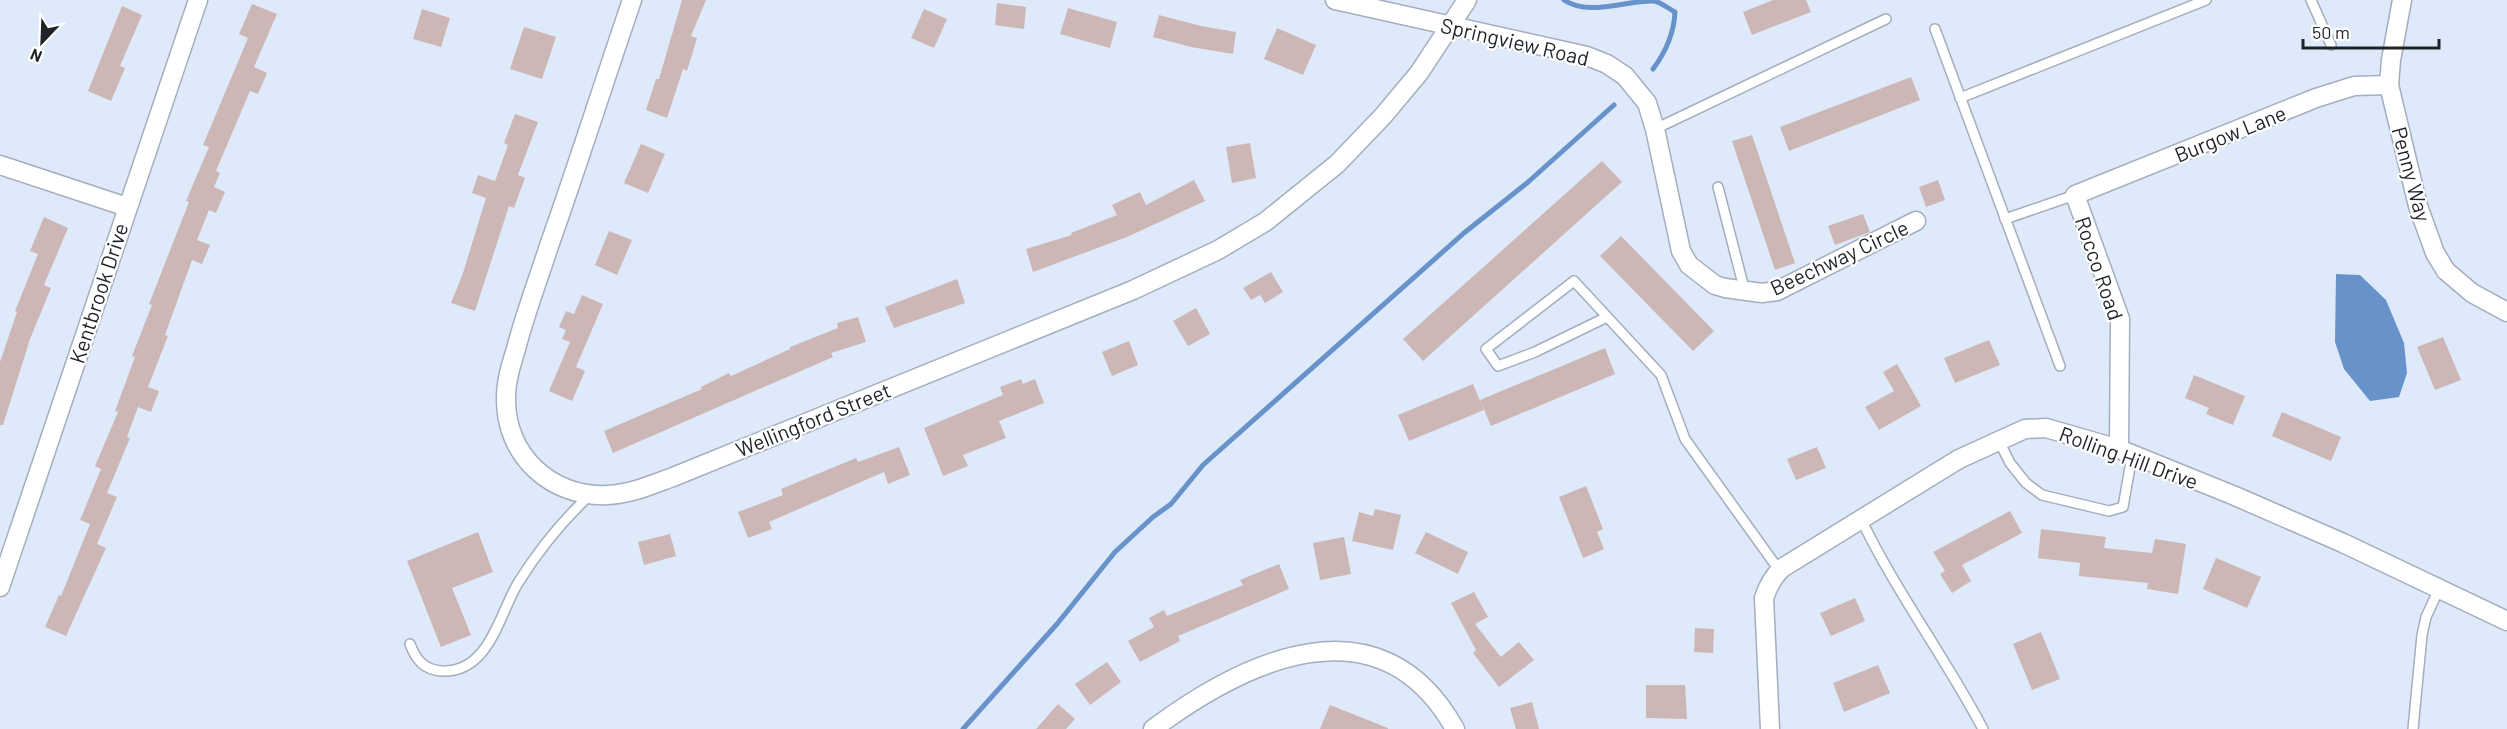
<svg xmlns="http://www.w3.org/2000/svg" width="2507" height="729" viewBox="0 0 2507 729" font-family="Barlow,sans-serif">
<rect width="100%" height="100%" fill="#deeafa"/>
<path fill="#6892ca" d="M2336 274 2360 275 2386 300 2404 343 2407 373 2399 397 2370 401 2344 369 2335 342Z"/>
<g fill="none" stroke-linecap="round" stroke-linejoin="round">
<g stroke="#6892ca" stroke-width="5">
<path d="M1564 0C1589 17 1626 0 1654 1 1661 2 1669 9 1675 12 1674 33 1665 53 1653 69"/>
<path d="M963 729 1057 624 1115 552 1153 517 1171 504 1203 465 1464 233 1527 183 1614 105"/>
</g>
</g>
<g fill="#cdb7b6">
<path d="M682 0H706L691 36 697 38 687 71 683 69 667 118 646 110 656 79H659Z"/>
<path d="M1773 0H1806L1811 12 1752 35 1743 12Z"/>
<path d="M997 3 1026 7 1024 29 995 25Z"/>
<path d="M252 4 277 14 254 67 267 73 258 94 250 91 216 171 220 173 214 187 225 192 216 213 209 210 197 240 210 245 202 264 192 260 165 335 168 336 148 387 159 391 151 412 138 407 127 437 130 438 107 493 117 497 97 544 106 548 66 636 45 627 59 595 61 596 90 524 80 520 101 469 95 466 118 412 115 411 135 357 132 356 152 305 149 304 189 202 186 201 209 147 203 145 248 38 239 34Z"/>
<path d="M122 6 142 15 120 66 125 68 111 101 88 91Z"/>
<path d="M1068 8 1117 22 1110 48 1060 34Z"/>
<path d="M422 9 450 18 441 47 413 39Z"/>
<path d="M924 9 947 19 934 48 911 38Z"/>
<path d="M1159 15 1201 26 1236 32 1233 54 1191 47 1153 37Z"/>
<path d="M524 27 556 37 542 79 510 69Z"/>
<path d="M1277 28 1316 45 1303 75 1264 59Z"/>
<path d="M1911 77 1920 100 1789 151 1780 127Z"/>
<path d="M515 114 538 122 518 175 525 178 514 208 509 206 475 311 451 303 463 273 486 198 472 193 478 175 495 181 508 145 504 143Z"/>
<path d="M1752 135 1795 263 1775 270 1732 141Z"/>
<path d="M1250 143 1256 178 1232 183 1226 147Z"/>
<path d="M641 144 665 154 648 193 624 183Z"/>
<path d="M1602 161 1622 182 1423 361 1403 339Z"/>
<path d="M1194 180 1205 201 1127 237 1033 272 1026 249 1072 235 1071 233 1117 215 1112 205 1140 192 1146 205Z"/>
<path d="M1938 180 1945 200 1926 207 1919 187Z"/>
<path d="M1863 214 1870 232 1835 245 1828 226Z"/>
<path d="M44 217 68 228 44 285 51 288 30 339 3 425H0V362L17 312 15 311 38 254 30 251Z"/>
<path d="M609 231 632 240 617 275 595 265Z"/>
<path d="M1621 236 1714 331 1693 351 1600 256Z"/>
<path d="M1271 272 1283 292 1265 303 1260 295 1251 300 1243 288Z"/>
<path d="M957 279 965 303 894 328 885 307Z"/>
<path d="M582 295 603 304 576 367 585 371 572 401 549 391 570 342 562 339 566 330 559 327 566 311 574 314Z"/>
<path d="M1196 308 1210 334 1188 346 1173 321Z"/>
<path d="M858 317 866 342 831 353 833 357 613 453 604 431 702 389 701 387 729 373 731 376 790 349V347L838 328 837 323Z"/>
<path d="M2443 337 2461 380 2435 390 2417 347Z"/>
<path d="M1989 340 2000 365 1955 383 1944 358Z"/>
<path d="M1129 341 1138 365 1112 376 1102 352Z"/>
<path d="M1605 348 1615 374 1491 426 1480 400Z"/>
<path d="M1897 364 1921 406 1879 430 1865 407 1894 391 1883 372Z"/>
<path d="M2194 375 2245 396 2233 425 2206 414 2209 408 2185 398Z"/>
<path d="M1021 379 1023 384 1035 379 1044 403 999 421 1006 438 963 455 968 466 943 476 924 428 1003 395 1000 387Z"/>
<path d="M1473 384 1484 410 1409 441 1398 415Z"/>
<path d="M2282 412 2341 437 2331 461 2272 436Z"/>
<path d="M899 447 910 475 888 484 884 472 769 522 772 529 748 538 738 512 783 495 781 489 856 458 858 462Z"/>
<path d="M1817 447 1826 468 1796 480 1787 459Z"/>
<path d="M1586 486 1603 529 1597 532 1604 549 1583 558 1559 497Z"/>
<path d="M1375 509 1401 515 1393 550 1352 541 1359 512 1373 516Z"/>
<path d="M2010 511 2022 533 1962 565 1971 581 1952 593 1940 574 1945 571 1933 552Z"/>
<path d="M2041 529 2106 537 2104 548 2152 553 2155 539 2186 544 2178 594 2147 589 2148 583 2079 576 2080 563 2038 558Z"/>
<path d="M478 532 493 572 452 588 471 635 441 647 407 561Z"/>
<path d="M1426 532 1468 552 1458 574 1415 553Z"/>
<path d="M670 534 676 556 644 565 638 542Z"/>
<path d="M1344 537 1351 574 1320 580 1313 543Z"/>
<path d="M2216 558 2261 577 2247 608 2203 589Z"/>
<path d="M1279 564 1289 589 1178 636 1180 641 1140 662 1128 641 1154 627 1149 618 1164 610 1167 616 1243 585 1240 580Z"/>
<path d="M1474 592 1488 617 1475 624 1501 657 1519 642 1534 660 1499 687 1473 653 1476 650 1451 603Z"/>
<path d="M1855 598 1865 621 1831 636 1820 613Z"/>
<path d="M1695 628 1714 629 1713 653 1694 652Z"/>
<path d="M2041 632 2060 679 2032 690 2013 644Z"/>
<path d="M1107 662 1121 682 1090 705 1075 684Z"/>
<path d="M1878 665 1890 693 1844 712 1833 683Z"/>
<path d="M1646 685H1685L1687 719 1646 718Z"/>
<path d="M1532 702 1539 729H1516L1510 708Z"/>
<path d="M1058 704 1075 719 1066 729H1036Z"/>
<path d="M1330 705 1388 728V729H1320Z"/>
</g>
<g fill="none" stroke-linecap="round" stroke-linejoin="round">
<defs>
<g id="service">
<path d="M2311 0 2331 45"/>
<path d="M1935 29 2060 366"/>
<path d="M1960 98 2206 0"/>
<path d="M1655 129 1886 19"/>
<path d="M1718 187 1745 292"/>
<path d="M2005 219 2075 195"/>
<path d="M1607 317 1535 352 1498 366 1486 349 1574 281 1661 375 1685 439 1779 570"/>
<path d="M1999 441 2010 463 2026 483 2042 495 2109 511 2123 507 2132 456"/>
<path d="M1861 519C1896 592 1945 657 1983 729"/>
<path d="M410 644C416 660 424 670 442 671 489 673 499 615 518 583 538 551 564 519 591 494"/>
<path d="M2413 729 2422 635 2426 617 2439 589"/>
</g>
<g id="minor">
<path d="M632 0C604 82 578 164 549 246 538 280 525 314 516 349 511 365 506 381 506 398 505 455 551 498 608 495 631 494 651 485 673 477L1133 290 1218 250 1265 222 1337 164 1383 116 1419 73 1467 0"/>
<path d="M1335 0 1587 56 1607 64 1625 76 1647 103 1655 129 1681 251 1689 265 1715 285 1725 288 1762 293 1777 291 1916 221"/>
<path d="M2402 0 2391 60 2389 85 2418 206 2435 253 2446 271 2472 293 2507 312"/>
<path d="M0 165 127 207"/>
<path d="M2119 449 2120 319 2075 195 2316 98 2354 86 2389 85"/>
<path d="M0 587 198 0"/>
<path d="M1153 729C1247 659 1381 596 1455 729"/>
<path d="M1770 729 1764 598C1768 585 1773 577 1782 568L1959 459 2025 429 2046 428 2119 449 2235 496 2343 543 2507 621"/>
</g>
</defs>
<use href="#service" stroke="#a3aebe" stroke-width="12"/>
<use href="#minor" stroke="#a3aebe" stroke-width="21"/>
<use href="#service" stroke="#fff" stroke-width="9"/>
<use href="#minor" stroke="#fff" stroke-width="18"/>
</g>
<g text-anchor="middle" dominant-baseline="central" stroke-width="4.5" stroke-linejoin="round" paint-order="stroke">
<g font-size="21" fill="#1e2329" stroke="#fff">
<text transform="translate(1515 41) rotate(13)">Springview Road</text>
<text transform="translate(2230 133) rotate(-22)">Burgow Lane</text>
<text transform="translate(2412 174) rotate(75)">Penny Way</text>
<text transform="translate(1839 257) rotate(-25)">Beechway Circle</text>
<text transform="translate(2100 268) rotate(71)">Rocco Road</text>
<text transform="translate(98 293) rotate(-72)">Kentbrook Drive</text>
<text transform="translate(813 419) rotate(-22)">Wellingford Street</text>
<text transform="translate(2129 457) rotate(20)">Rolling Hill Drive</text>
</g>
</g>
<g transform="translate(42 42) rotate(203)" stroke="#ffffff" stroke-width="4.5" paint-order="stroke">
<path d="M0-4.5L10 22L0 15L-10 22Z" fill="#1e2329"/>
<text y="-9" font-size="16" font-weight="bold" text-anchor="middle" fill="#1e2329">N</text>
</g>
<path d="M2303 39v9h136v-9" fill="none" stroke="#1e2329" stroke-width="3"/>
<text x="2312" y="39" font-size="18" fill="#1e2329" stroke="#ffffff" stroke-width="4.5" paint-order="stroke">50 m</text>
</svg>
